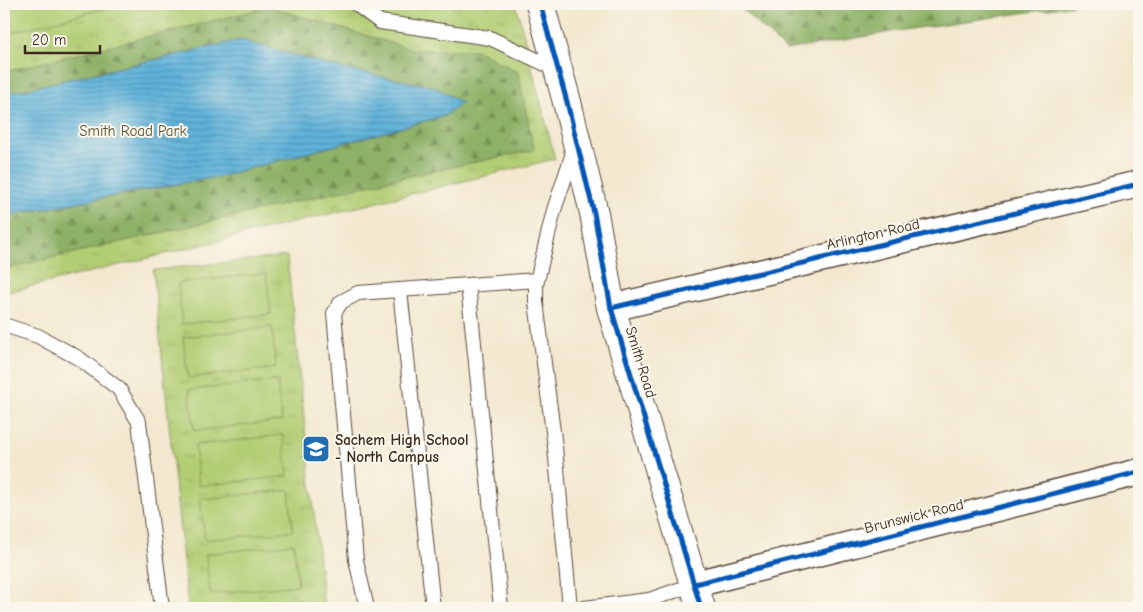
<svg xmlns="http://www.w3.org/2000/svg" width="1143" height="612" viewBox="0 0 1143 612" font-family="'Comic Neue',sans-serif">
<defs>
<pattern id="grass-tufts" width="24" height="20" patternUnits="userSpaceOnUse" patternTransform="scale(1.25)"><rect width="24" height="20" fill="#b2ce74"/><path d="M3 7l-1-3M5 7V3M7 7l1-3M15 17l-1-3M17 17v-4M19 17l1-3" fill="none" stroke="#9ab164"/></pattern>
<pattern id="forest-firs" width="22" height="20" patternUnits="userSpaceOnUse" patternTransform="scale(1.25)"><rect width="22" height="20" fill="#8db166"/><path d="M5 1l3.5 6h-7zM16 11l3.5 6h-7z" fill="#749053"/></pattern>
<pattern id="water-rules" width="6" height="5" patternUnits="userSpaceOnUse" patternTransform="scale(1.25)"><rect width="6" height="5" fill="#5eb2da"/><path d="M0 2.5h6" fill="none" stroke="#4f91b0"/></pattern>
</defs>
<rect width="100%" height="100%" fill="#fbf7ec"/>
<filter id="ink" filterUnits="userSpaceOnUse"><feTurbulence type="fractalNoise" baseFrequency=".02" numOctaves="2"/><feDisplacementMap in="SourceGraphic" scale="10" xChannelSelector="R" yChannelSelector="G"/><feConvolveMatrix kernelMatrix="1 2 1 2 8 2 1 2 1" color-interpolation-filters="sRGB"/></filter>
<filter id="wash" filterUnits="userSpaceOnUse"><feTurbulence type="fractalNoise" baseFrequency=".0096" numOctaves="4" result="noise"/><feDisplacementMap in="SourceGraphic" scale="20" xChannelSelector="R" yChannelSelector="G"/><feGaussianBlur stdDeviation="1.12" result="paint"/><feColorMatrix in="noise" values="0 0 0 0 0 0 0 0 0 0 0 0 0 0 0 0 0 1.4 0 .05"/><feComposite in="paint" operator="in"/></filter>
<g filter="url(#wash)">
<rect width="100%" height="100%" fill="#f3e8cf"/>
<g fill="url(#grass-tufts)" stroke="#767c49">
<path d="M4 4H516L555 159 4 293Z"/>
<path d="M287 256 324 608H188L153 270Z"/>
</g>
<g fill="url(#forest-firs)" stroke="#646e42">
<path d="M736 4H1074L1071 6 897 31 786 50Z"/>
<path d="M269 7 415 50H476L518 72 534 150 385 181 4 269V216L222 176 444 116 461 103 241 40 4 94V72Z"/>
</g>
<g fill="#b2ce74" stroke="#767c49">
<path d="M4 4H122L4 34Z"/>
<path d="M266 273 271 314 182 324 178 283Z"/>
<path d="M272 327 276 368 188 378 183 337Z"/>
<path d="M277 381 282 421 194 431 189 390Z"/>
<path d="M283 435 288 476 199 486 195 445Z"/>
<path d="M289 490 293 531 205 540 200 499Z"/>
<path d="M294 544 298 585 210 594 206 554Z"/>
<path d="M300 598 301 608H211Z"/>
</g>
<path fill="url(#water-rules)" stroke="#4c6e7c" d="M241 40 335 67 435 87 462 103 444 116 222 176 4 216V94Z"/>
</g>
<g filter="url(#ink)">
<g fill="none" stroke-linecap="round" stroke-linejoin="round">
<defs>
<g id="lane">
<path d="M356 4 380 22 490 38 558 70"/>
<path d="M468 285 501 608"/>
<path d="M400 290 433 608"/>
<path d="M4 325 38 336 80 359 119 389 139 422 162 608"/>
<path d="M367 608 356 560 334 313 341 302 358 293 537 280"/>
<path d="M570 608 555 447 536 302V285L554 210 574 150"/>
<path d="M584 608 649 600 695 584"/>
</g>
<g id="street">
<path d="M611 308 1139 184"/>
<path d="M695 584 1139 472"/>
</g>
<path id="secondary" d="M540 4 567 102 594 213 611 308 701 608"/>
</defs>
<use href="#lane" stroke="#574639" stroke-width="16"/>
<use href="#street" stroke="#574639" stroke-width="29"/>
<use href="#secondary" stroke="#574639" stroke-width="30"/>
<use href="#lane" stroke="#fff" stroke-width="14"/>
<use href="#street" stroke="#fff" stroke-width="26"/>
<use href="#secondary" stroke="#fff" stroke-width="28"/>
<defs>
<g id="cycleway">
<path d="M540 4 567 102 594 213 611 308 701 608"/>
<path d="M611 308 1139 184"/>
<path d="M695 584 1139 472"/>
</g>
</defs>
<use href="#cycleway" stroke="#fbf7ec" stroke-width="8"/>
<use href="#cycleway" stroke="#0057b8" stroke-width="5"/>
</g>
</g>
<defs>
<symbol id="school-square" viewBox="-11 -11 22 22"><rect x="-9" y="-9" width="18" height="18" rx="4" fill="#1f6fb2" stroke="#fbf7ec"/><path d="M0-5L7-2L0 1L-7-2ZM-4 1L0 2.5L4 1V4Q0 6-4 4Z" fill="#fff"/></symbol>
</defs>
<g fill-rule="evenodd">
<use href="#school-square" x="300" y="433" width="32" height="32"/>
</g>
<g text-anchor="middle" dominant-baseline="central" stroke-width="4" stroke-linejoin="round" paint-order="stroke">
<g font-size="15" fill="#595334" stroke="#fbf7ec">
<text x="133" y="131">Smith Road Park</text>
</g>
<g font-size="15" fill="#3b2a1e" stroke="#fbf7ec">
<text transform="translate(873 234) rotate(-13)">Arlington Road</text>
<text transform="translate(641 362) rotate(73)">Smith Road</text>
<text transform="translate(914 516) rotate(-14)">Brunswick Road</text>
</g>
<g font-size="15" font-weight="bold" fill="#3b2a1e" stroke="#fbf7ec" text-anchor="start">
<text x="335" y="440">Sachem High School<tspan x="335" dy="17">- North Campus</tspan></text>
</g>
</g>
<rect width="1143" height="612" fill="none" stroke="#fbf7ec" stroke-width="20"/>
<path d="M25 45v8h75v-8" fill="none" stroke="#3b2a1e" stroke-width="2.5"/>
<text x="32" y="45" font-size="15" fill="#3b2a1e" stroke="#fbf7ec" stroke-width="4" paint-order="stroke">20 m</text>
</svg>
